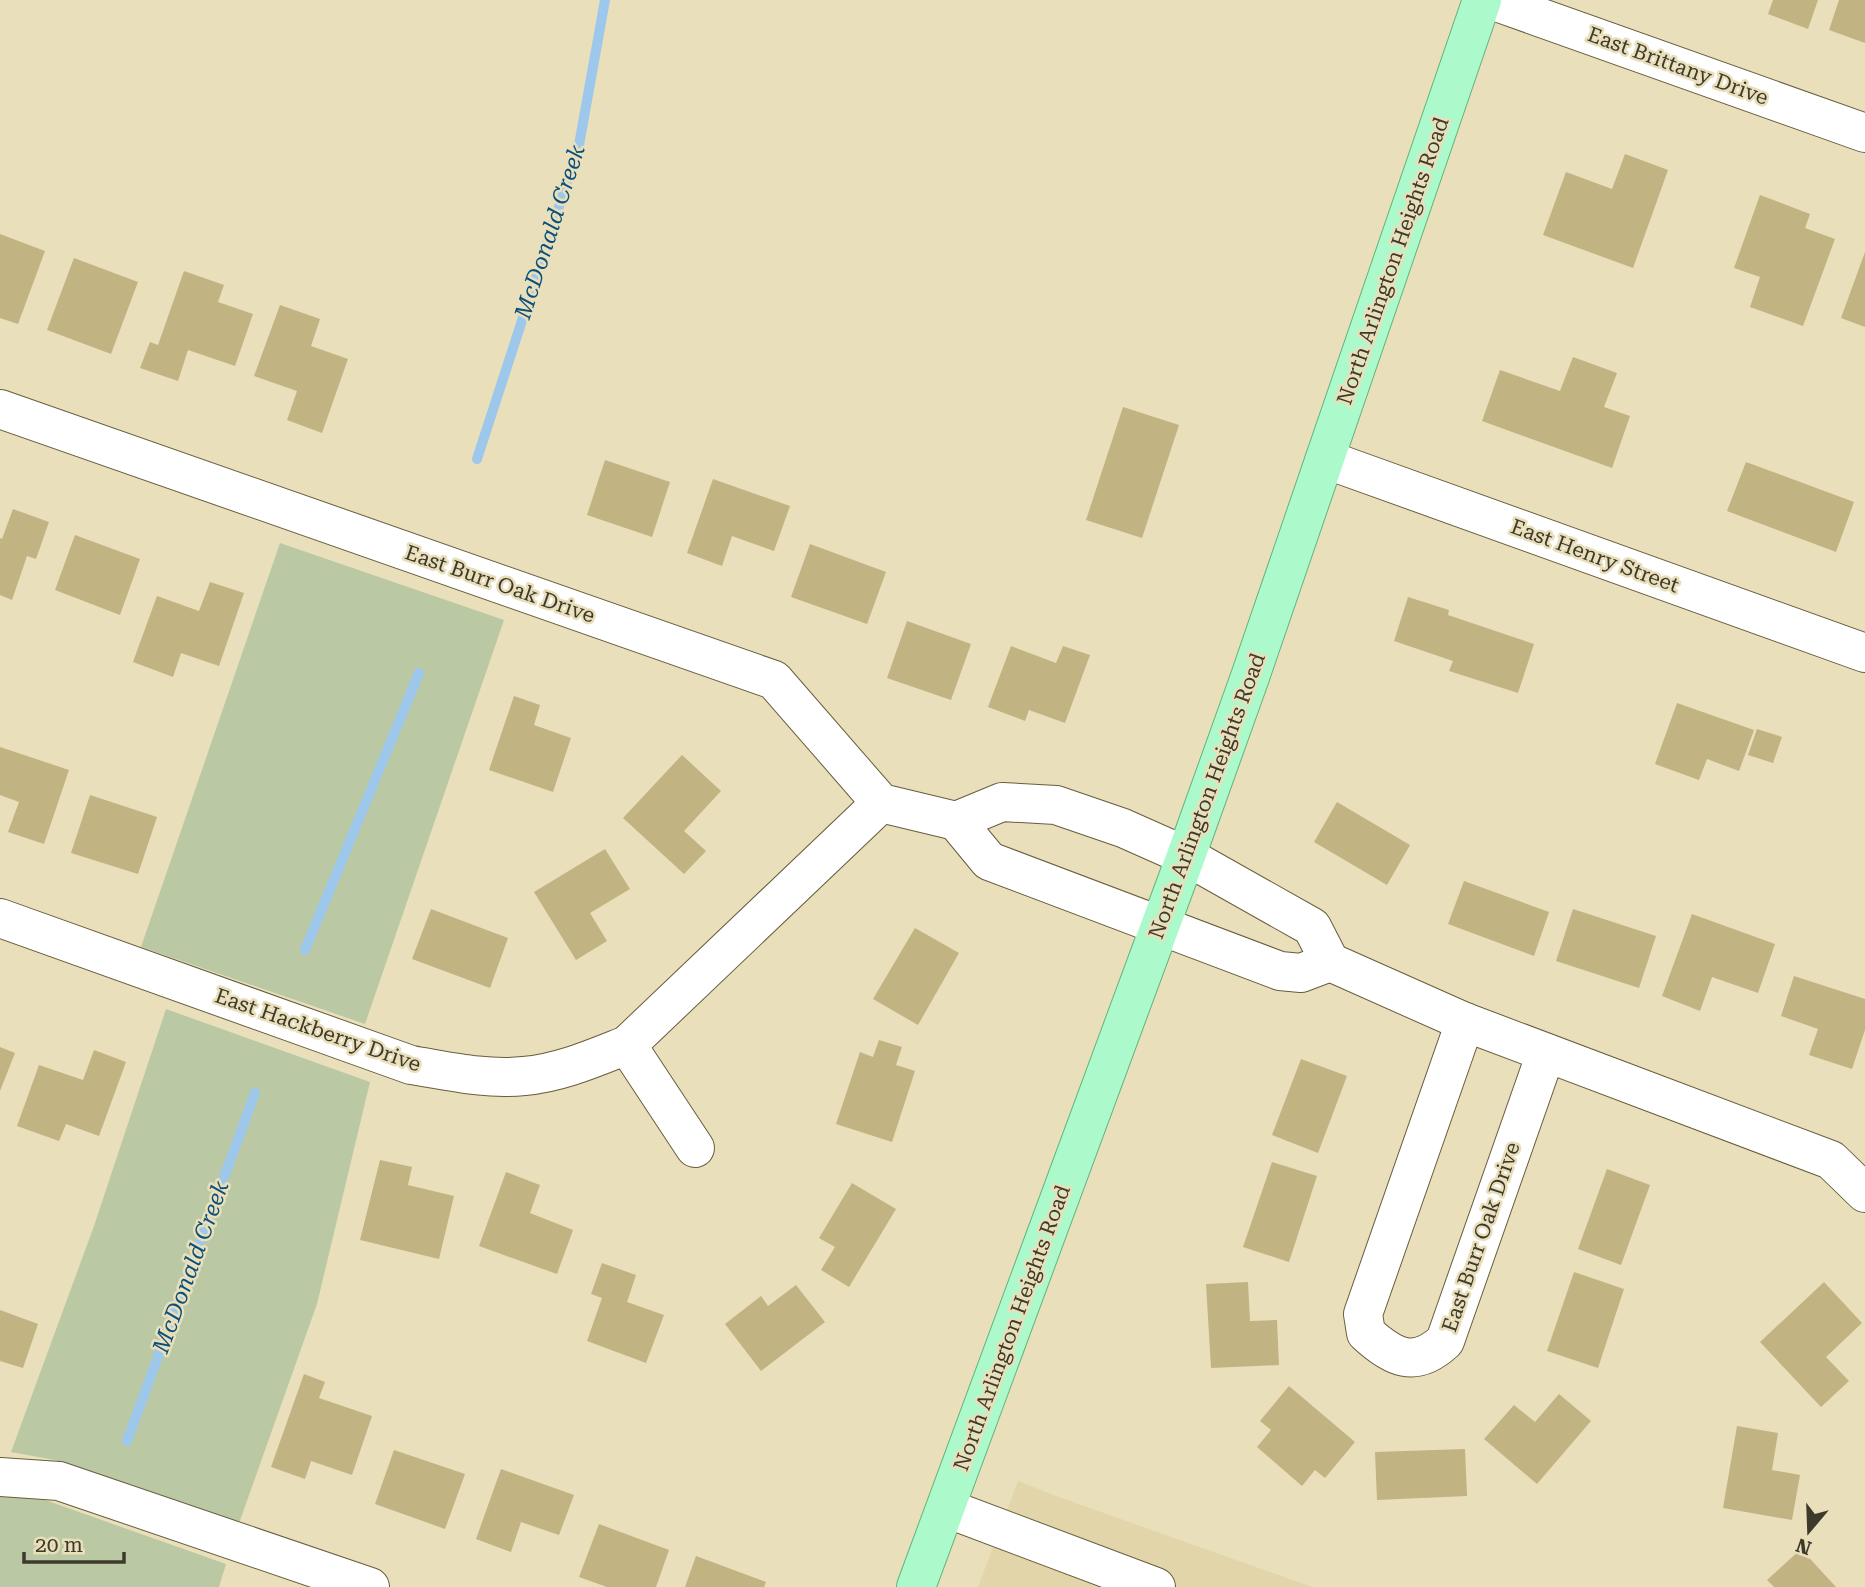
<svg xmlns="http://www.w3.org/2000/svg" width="1865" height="1587" viewBox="0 0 1865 1587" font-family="'Roboto Serif',serif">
<rect width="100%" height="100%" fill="#eadfbb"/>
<path fill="#e2d5aa" d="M1018 1481 1056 1496 1312 1587H978Z"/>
<g fill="#bac9a4">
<path d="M280 543 504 620 365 1024 141 947Z"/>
<path d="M166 1009 370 1082 317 1304 238 1526 55 1460 11 1452 94 1226Z"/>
<path d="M0 1491 31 1495 226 1564 219 1587H0Z"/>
</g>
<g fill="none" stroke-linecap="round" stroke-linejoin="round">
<g stroke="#9ec8eb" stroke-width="10">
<path d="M477 459 579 145 605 0"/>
<path d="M305 950 419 673"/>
<path d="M127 1441 255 1093"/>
</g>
</g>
<g fill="#c2b383">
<path d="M1773 0H1818L1808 29 1768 14Z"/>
<path d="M1839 0H1865V43L1829 30Z"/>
<path d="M1625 154 1668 170 1633 268 1543 235 1566 172 1612 189Z"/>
<path d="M1760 195 1810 214 1805 228 1835 239 1803 326 1750 307 1760 277 1734 268Z"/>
<path d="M0 234 45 251 18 324 0 318Z"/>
<path d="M1865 252V327L1841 318Z"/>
<path d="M74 258 138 282 111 354 47 330Z"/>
<path d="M184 271 224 285 218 302 253 314 235 366 188 350 178 381 140 368 150 342 158 345Z"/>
<path d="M280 305 320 319 311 346 348 359 322 433 287 420 297 391 254 376Z"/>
<path d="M1573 357 1617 373 1604 407 1630 416 1612 468 1482 421 1500 370 1560 391Z"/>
<path d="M1123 407 1179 425 1142 538 1086 520Z"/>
<path d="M605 460 670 482 652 537 587 515Z"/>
<path d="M1746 462 1854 502 1836 552 1727 511Z"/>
<path d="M713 479 790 506 774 551 732 536 722 566 687 553Z"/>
<path d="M13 509 49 522 36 559 27 556 12 600 0 595V538L2 539Z"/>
<path d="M75 535 140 559 120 615 55 590Z"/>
<path d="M810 544 886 572 867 624 791 597Z"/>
<path d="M210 582 244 593 219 666 181 653 173 677 133 662 157 596 199 611Z"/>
<path d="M1408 597 1449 610 1448 615 1534 644 1518 693 1449 671 1453 661 1394 641Z"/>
<path d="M907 621 971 644 951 700 887 678Z"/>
<path d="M1011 646 1056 663 1063 646 1090 655 1065 723 1029 710 1025 721 988 707Z"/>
<path d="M514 696 540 705 534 725 571 738 553 792 489 770Z"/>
<path d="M1677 703 1754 730 1739 771 1707 759 1699 780 1655 764Z"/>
<path d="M1757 729 1782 737 1773 763 1748 755Z"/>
<path d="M0 747 69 770 44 844 8 832 19 802 0 795Z"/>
<path d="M682 755 721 791 684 831 706 851 684 874 623 818Z"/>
<path d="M90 795 157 817 138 874 71 853Z"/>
<path d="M1337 802 1410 845 1387 885 1314 842Z"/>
<path d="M605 849 630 889 590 913 607 941 576 960 534 892Z"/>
<path d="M1464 881 1549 912 1534 956 1448 924Z"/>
<path d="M431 909 508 938 490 988 412 959Z"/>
<path d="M1573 909 1656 936 1639 988 1556 961Z"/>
<path d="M1692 914 1775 944 1758 993 1712 977 1700 1011 1662 996Z"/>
<path d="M915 928 959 953 918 1025 873 999Z"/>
<path d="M1794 976 1865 999V1030L1852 1069 1809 1055 1818 1029 1781 1016Z"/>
<path d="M879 1040 902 1047 896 1065 915 1071 892 1142 836 1124 860 1052 873 1057Z"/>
<path d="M0 1047 15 1053 0 1091Z"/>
<path d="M94 1050 126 1062 99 1136 66 1124 59 1141 17 1126 39 1065 83 1080Z"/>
<path d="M1301 1059 1347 1076 1318 1153 1272 1135Z"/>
<path d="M380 1160 412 1167 408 1185 454 1196 439 1259 360 1240Z"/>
<path d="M1272 1162 1317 1176 1289 1262 1243 1247Z"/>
<path d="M1607 1169 1650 1185 1621 1265 1578 1249Z"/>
<path d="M506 1172 540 1185 530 1213 573 1230 557 1274 479 1246Z"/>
<path d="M852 1183 896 1209 849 1287 821 1270 835 1247 819 1238Z"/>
<path d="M602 1263 636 1275 627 1302 664 1315 646 1363 587 1341 602 1298 591 1294Z"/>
<path d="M1574 1272 1624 1289 1598 1368 1547 1351Z"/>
<path d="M1248 1282 1250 1321 1277 1320 1279 1365 1211 1368 1206 1284Z"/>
<path d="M1824 1282 1862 1323 1826 1357 1849 1381 1821 1407 1760 1342Z"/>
<path d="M796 1285 825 1322 761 1371 725 1324 761 1296 768 1306Z"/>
<path d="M0 1310 38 1324 23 1368 0 1361Z"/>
<path d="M304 1374 325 1382 319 1398 372 1416 352 1475 311 1461 305 1479 271 1467Z"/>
<path d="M1289 1386 1355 1442 1325 1478 1315 1470 1302 1486 1257 1447 1271 1430 1260 1421Z"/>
<path d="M1559 1394 1591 1421 1537 1484 1484 1439 1514 1405 1535 1422Z"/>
<path d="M1737 1426 1778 1433 1772 1470 1800 1475 1792 1520 1723 1508Z"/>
<path d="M1465 1449 1467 1496 1377 1500 1375 1452Z"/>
<path d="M394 1450 465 1474 445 1529 375 1504Z"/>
<path d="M501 1469 574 1495 559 1535 521 1522 511 1552 476 1539Z"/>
<path d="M599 1524 669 1550 656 1587H607L579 1577Z"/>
<path d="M1801 1549 1836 1587H1774L1767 1580Z"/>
<path d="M696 1556 766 1582 764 1587H685Z"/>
</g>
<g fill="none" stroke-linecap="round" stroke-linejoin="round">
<defs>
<g id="minor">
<path d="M1491 0 1865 133"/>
<path d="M0 409 774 680 881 803 956 821 1002 802 1056 805 1123 828 1186 856 1312 927 1330 962 1465 1022 1831 1160 1865 1193"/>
<path d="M1325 459 1865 653"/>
<path d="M956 821 989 861 1280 971 1301 973 1330 962"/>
<path d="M0 918 411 1065C448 1071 486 1080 524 1076 560 1073 594 1058 627 1045L881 803"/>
<path d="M1465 1022 1363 1314 1366 1333C1393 1358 1415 1369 1445 1341L1546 1053"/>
<path d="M627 1045 695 1148"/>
<path d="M0 1477 59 1481 370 1587"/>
<path d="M946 1508 1156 1587"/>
</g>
<path id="major" d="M916 1587 1186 856 1250 677 1482 0"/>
</defs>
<use href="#minor" stroke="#675d3d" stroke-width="40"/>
<use href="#major" stroke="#61b47c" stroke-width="40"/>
<use href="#minor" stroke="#fff" stroke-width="38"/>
<use href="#major" stroke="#acfacb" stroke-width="38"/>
</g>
<g text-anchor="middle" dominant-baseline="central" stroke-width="5" stroke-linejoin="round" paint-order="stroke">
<g font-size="21" fill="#3e3a2b" stroke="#eadfbb">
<text transform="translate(1678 66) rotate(20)">East Brittany Drive</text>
<text transform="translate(1393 261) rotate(-71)">North Arlington Heights Road</text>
<text transform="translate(1595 556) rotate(20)">East Henry Street</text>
<text transform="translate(500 584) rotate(19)">East Burr Oak Drive</text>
<text transform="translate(1207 796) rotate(-70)">North Arlington Heights Road</text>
<text transform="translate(318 1030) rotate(19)">East Hackberry Drive</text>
<text transform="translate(1481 1237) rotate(-71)">East Burr Oak Drive</text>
<text transform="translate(1012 1328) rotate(-70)">North Arlington Heights Road</text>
</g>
<g font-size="23" font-style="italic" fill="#084f7b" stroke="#eadfbb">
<text transform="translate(550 232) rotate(-72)">McDonald Creek</text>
<text transform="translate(191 1267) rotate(-70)">McDonald Creek</text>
</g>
</g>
<g transform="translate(1809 1531) rotate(199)" stroke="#eadfbb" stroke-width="5" paint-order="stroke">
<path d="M0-5L12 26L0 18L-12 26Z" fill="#3e3a2b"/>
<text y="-10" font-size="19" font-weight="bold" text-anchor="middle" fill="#3e3a2b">N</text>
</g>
<path d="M24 1552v10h100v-10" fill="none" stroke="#3e3a2b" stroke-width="3.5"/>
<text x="35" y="1552" font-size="21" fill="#3e3a2b" stroke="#eadfbb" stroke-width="5" paint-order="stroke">20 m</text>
</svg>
